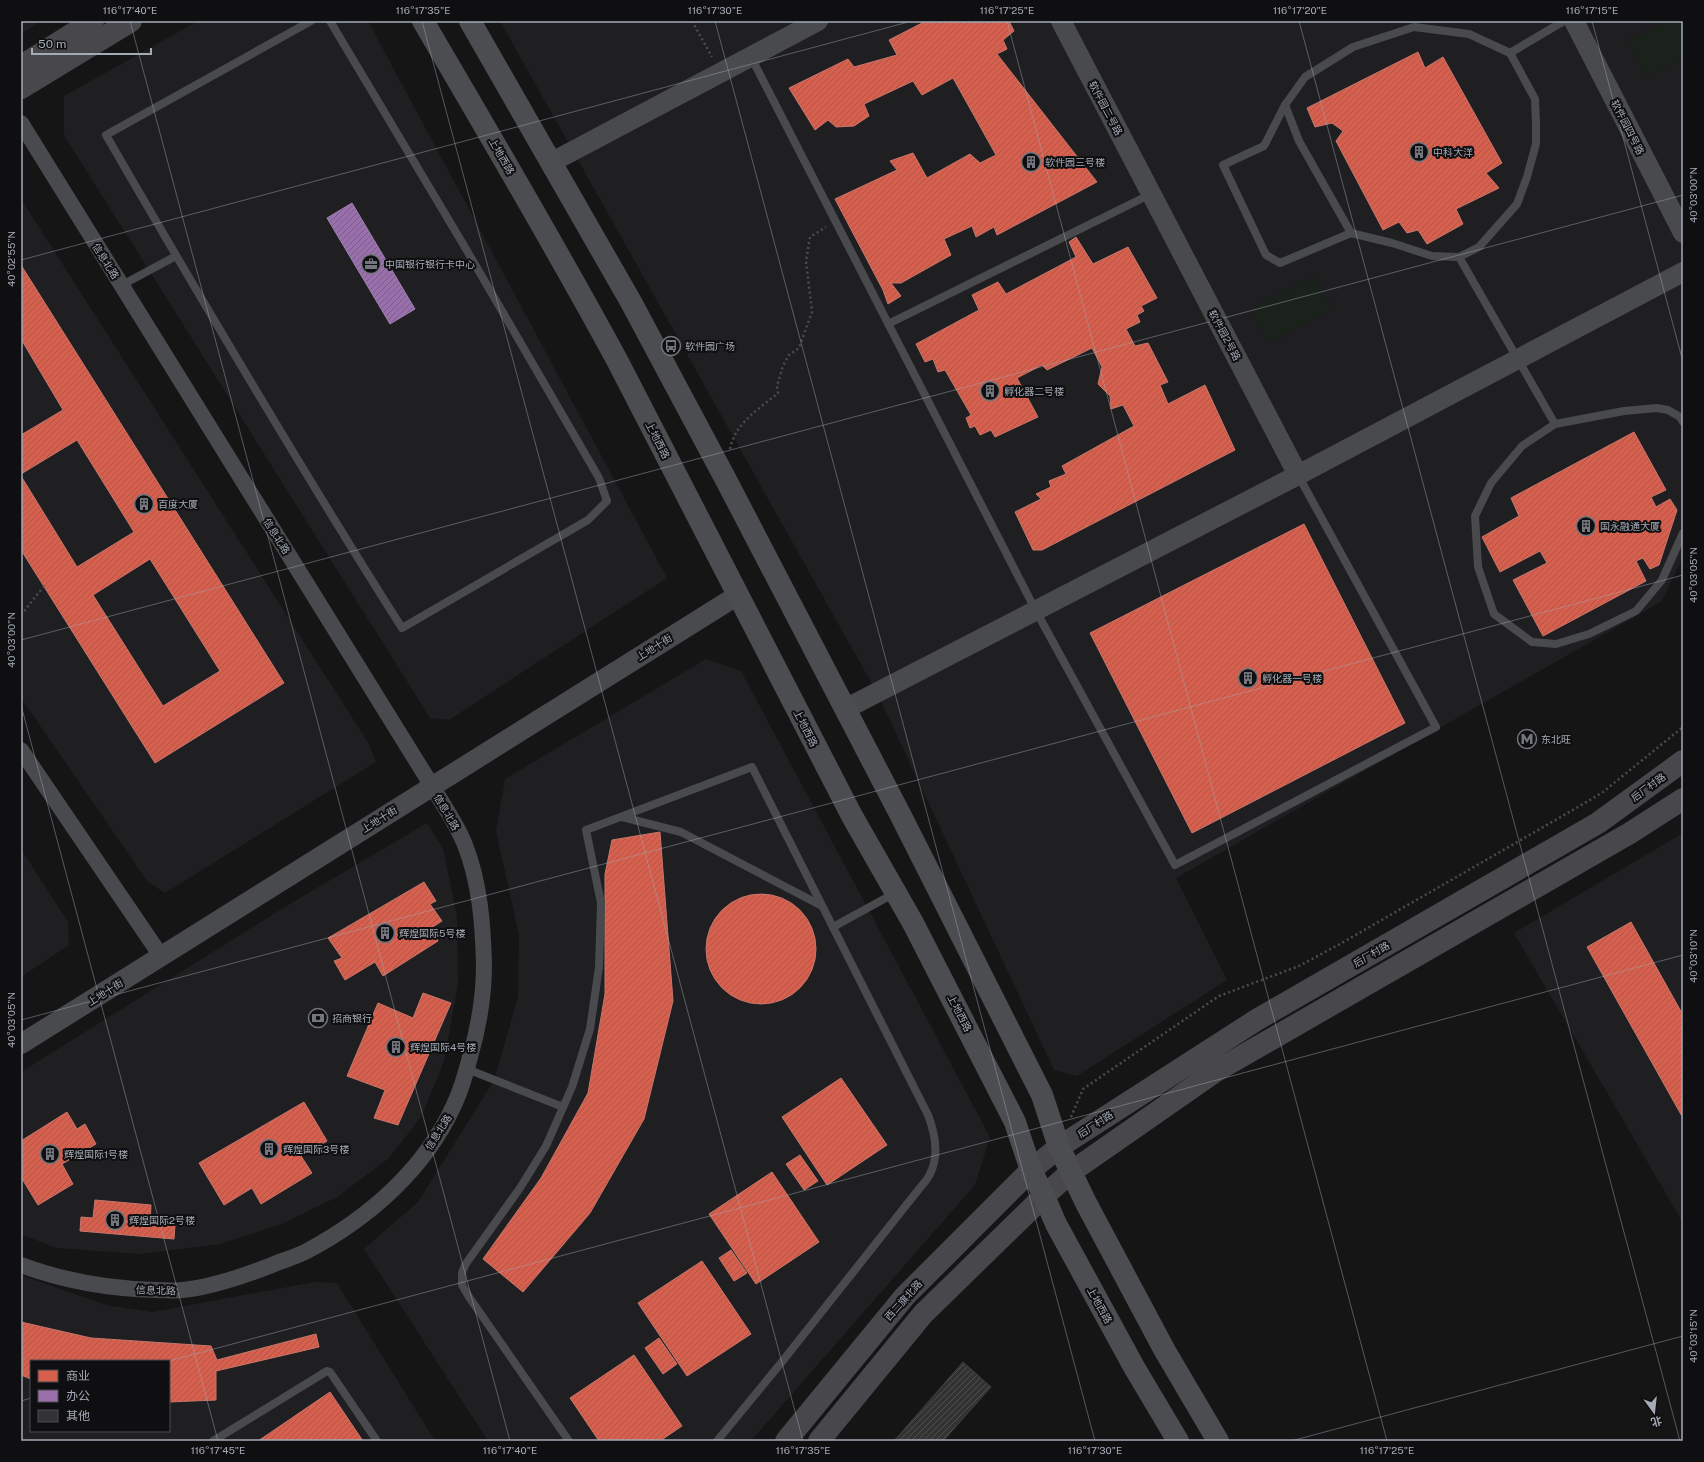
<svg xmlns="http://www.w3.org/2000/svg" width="1704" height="1462" viewBox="0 0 1704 1462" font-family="'Public Sans','Noto Sans SC',sans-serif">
<defs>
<pattern id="shops-hatch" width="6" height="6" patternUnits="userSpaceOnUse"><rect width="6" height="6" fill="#d6604d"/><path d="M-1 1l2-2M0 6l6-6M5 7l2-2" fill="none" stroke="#ad5548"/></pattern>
<pattern id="offices-hatch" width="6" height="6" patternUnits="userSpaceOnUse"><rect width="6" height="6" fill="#9970ab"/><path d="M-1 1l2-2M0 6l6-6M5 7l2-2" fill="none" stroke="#7a5e88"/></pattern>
<pattern id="building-hatch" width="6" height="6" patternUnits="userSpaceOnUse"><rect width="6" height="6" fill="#333334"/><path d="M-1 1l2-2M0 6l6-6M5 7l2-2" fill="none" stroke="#4e4e4f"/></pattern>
</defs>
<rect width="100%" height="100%" fill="#151515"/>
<g fill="#1f1f21" fill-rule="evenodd">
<path d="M21 21H41L21 34Z"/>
<path d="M198 21H368L667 578 449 720 430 718 64 135V96Z"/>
<path d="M500 21H1683V557L1661 602 1176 878 1227 980 1077 1076 1054 1070 877 693Z"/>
<path d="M21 199 369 744 376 762 165 893 147 881 21 698Z"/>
<path d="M706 659 741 671 990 1137 975 1185 751 1441H488L364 1249 418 1202 494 1080 518 997 519 935 496 831 505 779Z"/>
<path d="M427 823 443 848 457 916 458 984 444 1062 421 1117 389 1158 337 1197 282 1224 220 1244 140 1254 56 1248 21 1234V1072L283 908Z"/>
<path d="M1683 833V1223L1514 933Z"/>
<path d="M21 849 68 922 69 945 21 977Z"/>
<path d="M21 1275 106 1305 152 1312 315 1282 337 1283 435 1441H21ZM31 1361H169V1431H31Z"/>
</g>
<g fill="#1b221c">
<path d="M1668 21H1683V59L1646 77 1628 40Z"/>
<path d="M1315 275 1332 310 1268 343 1250 308Z"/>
</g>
<g fill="url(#shops-hatch)" stroke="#c7766c" fill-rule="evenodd">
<path d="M926 21H1009L1014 31 1003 40 1007 49 997 54 1097 182 997 235 994 227 976 237 972 226 944 239 951 255 901 283H891L901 296 888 304 883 290 835 199 897 170 890 161 913 153 927 178 970 154 980 163 996 155 953 78 922 95 913 81 864 104 869 116 854 126 836 127 828 120 815 130 789 88 848 59 854 67 897 55 889 40Z"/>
<path d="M1418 52 1425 68 1443 57 1502 163 1486 173 1499 188 1456 209 1463 224 1427 244 1418 230 1407 233 1399 222 1383 230 1336 141 1343 131 1332 123 1315 127 1307 108Z"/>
<path d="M1076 237 1093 264 1128 247 1157 298 1141 306 1144 311 1137 315 1140 322 1126 329 1135 346 1148 343 1168 382 1160 385 1168 404 1205 385 1235 450 1042 550H1033L1015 512 1041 499 1036 494 1051 487 1049 481 1066 474 1062 466 1134 426 1123 405 1111 409 1110 396 1098 384 1102 367 1092 348 1047 370 1042 365 1017 378 1038 417 995 437 991 430 980 435 975 426 970 428 966 418 971 415 945 370 938 372 933 359 925 362 916 344 979 310 972 295 998 282 1006 294 1076 257 1069 242Z"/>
<path d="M21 265 284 683 155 763 21 550V476L77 567 134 532 77 440 21 474V435L63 410 21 339ZM150 559 220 671 163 706 93 595Z"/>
<path d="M1634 432 1666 490 1651 497 1656 507 1670 499 1677 510 1659 565 1650 569 1643 558 1636 561 1646 581 1543 636 1513 580 1547 563 1540 551 1500 572 1482 537 1519 516 1511 498Z"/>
<path d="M1304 524 1405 723 1192 833 1090 633Z"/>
<path d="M660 832 673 1001 644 1119 590 1213 523 1292 483 1259 541 1178 588 1093 605 994V874L612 840Z"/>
<path d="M424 882 436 901 430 904 442 921 431 928 438 941 383 976 375 962 345 980 334 961 342 958 328 938Z"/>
<circle cx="761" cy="949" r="55"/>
<path d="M1631 922 1683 1015V1118L1587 947Z"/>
<path d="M423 993 451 1003 398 1125 374 1118 385 1090 347 1076 378 1003 413 1018Z"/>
<path d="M841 1078 887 1145 827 1185 782 1117Z"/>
<path d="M304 1102 327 1141 301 1156 312 1173 261 1204 252 1188 224 1205 199 1163Z"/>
<path d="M67 1112 77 1129 85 1124 96 1144 62 1164 73 1184 38 1205 21 1177V1141Z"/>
<path d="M800 1155 818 1181 804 1190 786 1164Z"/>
<path d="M772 1172 819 1242 756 1284 709 1214Z"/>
<path d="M95 1200 151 1205 150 1223 175 1225 174 1239 80 1231 81 1217 93 1218Z"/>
<path d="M731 1250 747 1273 734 1281 719 1258Z"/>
<path d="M702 1261 751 1334 687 1376 638 1303Z"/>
<path d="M21 1322 91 1338 211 1346 217 1360 316 1334 319 1347 216 1371V1400L169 1402V1361H31V1379L21 1375Z"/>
<path d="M659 1338 677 1364 663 1374 645 1348Z"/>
<path d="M634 1355 682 1426 660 1441H599L570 1398Z"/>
<path d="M330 1392 363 1441H258Z"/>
</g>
<path fill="url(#offices-hatch)" stroke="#9d82ae" d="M352 203 415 309 390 324 327 218Z"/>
<path fill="url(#building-hatch)" stroke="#3d3e41" d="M963 1362 991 1387 943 1441H894Z"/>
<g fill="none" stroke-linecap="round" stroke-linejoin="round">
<g stroke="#4b4c50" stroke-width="2.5" stroke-dasharray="2 3" stroke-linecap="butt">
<path d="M692 21 712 57"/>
<path d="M730 449C735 423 759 409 778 393L777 386 783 366 789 355 799 348 812 312 806 261 810 237 826 227"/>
<path d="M21 615 44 586"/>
<path d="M1071 1117 1083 1089 1219 996 1299 966 1340 944 1585 803 1603 792 1683 727"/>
</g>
<g stroke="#494a4e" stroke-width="8">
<path d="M311 21 106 135C202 301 299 466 402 628L588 520 607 501 599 478 466 249 330 21"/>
<path d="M1414 27 1469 34 1510 53 1535 99 1536 124V144L1527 177 1517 204 1479 247 1459 257 1432 256 1392 243 1351 233 1280 263 1266 255 1223 165 1264 146 1285 105 1305 77 1353 47Z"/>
<path d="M1510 53 1564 21"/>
<path d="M751 57 1036 611 1175 865 1436 727 1298 475"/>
<path d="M1285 105 1299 141 1351 233"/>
<path d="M1459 257 1555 424"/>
<path d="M122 285 176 256"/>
<path d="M888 324 1151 194"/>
<path d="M1683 422 1680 417 1668 410 1657 408 1624 411 1555 424 1522 446 1491 483 1475 516 1478 567 1494 614 1532 642 1556 644 1589 634 1636 611 1662 580 1683 533"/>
<path d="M622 817 681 832 822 906"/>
<path d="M833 927 895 893"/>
<path d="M467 1069 563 1107"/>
<path d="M213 1441 327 1371 330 1372 377 1441"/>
<path d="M569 1441 469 1297 462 1285V1273L465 1265 520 1188 546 1146 572 1087 590 1029 599 967 601 903 586 830 752 767 928 1115C935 1133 940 1154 930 1174 928 1179 923 1184 919 1189L781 1363 717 1441"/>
</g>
<g stroke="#494a4e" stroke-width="16">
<path d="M21 123 432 786C443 805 457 824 465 845 480 883 483 925 484 965 484 997 479 1026 470 1057 466 1073 461 1090 454 1105 425 1169 369 1218 307 1251 296 1257 283 1260 272 1265 244 1276 213 1287 183 1290 175 1291 166 1290 157 1290 111 1289 64 1281 21 1265"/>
<path d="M21 750 161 956"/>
</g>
<g stroke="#494a4e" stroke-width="20">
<path d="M1061 21 1298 475"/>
<path d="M1574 21 1683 233"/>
<path d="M552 162 818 21"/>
<path d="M845 709 1298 475 1683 272"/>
<path d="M21 1044 738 595"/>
</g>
<g stroke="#48484c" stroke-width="22">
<path d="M21 66 93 21"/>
<path d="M21 88 131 21"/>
<path d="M786 1441 905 1296 1031 1170 1059 1147 1258 1019 1598 823 1683 761"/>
<path d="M819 1441 923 1314 1044 1196 1071 1172 1216 1071 1630 833 1683 799"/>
</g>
<g stroke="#4b4d50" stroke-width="22">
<path d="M423 21C489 134 556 247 618 362L852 816 913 923 1015 1122 1031 1170 1044 1196 1056 1224 1134 1367 1178 1441"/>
<path d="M470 21 631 302 725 478 901 816 1042 1095 1059 1147 1086 1203 1165 1351 1218 1441"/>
</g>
</g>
<path fill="none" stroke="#a5abb6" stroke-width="1" stroke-opacity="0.45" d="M130 21 510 1441M422 21 803 1441M715 21 1095 1441M1007 21 1387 1441M1299 21 1680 1441M1592 21 1683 362M21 260 912 21M21 640 1683 195M21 705 218 1441M21 1020 1683 575M169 1361 1683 955M21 1401 31 1398M1291 1441 1683 1336"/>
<defs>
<symbol id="building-ring" viewBox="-11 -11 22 22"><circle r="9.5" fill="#0f0f11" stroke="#73767e" stroke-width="1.5"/><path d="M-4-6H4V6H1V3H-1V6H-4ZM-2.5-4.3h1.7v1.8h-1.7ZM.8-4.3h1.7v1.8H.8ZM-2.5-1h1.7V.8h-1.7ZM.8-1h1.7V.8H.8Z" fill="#73767e"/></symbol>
<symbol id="office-ring" viewBox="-11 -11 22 22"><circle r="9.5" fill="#0f0f11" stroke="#73767e" stroke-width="1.5"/><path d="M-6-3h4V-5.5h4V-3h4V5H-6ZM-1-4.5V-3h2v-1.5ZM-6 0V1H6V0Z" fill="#73767e"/></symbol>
<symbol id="bus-ring" viewBox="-11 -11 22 22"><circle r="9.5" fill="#0f0f11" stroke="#73767e" stroke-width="1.5"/><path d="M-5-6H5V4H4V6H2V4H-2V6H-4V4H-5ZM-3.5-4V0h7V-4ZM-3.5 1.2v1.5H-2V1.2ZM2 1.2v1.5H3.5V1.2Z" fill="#73767e"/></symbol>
<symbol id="metro-ring" viewBox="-11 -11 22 22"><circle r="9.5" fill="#0f0f11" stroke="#73767e" stroke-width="1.5"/><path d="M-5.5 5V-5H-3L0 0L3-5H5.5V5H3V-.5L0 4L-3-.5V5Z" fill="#73767e"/></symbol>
<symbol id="bank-ring" viewBox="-11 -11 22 22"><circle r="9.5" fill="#0f0f11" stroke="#73767e" stroke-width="1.5"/><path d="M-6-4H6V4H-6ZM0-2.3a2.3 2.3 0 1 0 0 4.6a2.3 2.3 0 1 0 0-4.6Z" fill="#73767e"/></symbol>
</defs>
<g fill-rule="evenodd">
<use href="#building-ring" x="1408" y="141" width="22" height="22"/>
<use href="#building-ring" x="1020" y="151" width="22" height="22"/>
<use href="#office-ring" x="360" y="253" width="22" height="22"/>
<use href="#bus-ring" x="660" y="335" width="22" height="22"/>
<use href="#building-ring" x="979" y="380" width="22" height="22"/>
<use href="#building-ring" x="133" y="493" width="22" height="22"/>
<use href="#building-ring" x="1575" y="515" width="22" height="22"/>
<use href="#building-ring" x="1237" y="667" width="22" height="22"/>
<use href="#metro-ring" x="1516" y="728" width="22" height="22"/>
<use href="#building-ring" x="374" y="922" width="22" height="22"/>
<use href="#bank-ring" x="307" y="1007" width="22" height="22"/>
<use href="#building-ring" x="385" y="1036" width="22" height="22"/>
<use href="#building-ring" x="258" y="1138" width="22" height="22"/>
<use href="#building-ring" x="39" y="1143" width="22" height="22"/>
<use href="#building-ring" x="104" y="1209" width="22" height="22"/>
</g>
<g text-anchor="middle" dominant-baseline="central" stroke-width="4" stroke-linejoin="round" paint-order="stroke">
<g font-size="10" fill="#a5abb6" stroke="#0f0f11">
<text transform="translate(1106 108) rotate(62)">软件园二号路</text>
<text transform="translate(1628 127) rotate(63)">软件园四号路</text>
<text transform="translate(502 156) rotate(60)">上地西路</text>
<text transform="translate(106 261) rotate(58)">信息北路</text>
<text transform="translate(1225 335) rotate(62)">软件园2号路</text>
<text transform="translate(658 440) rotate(63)">上地西路</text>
<text transform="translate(277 536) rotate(58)">信息北路</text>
<text transform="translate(654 647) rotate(-32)">上地十街</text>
<text transform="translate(806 728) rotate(63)">上地西路</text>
<text transform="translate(1648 787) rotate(-36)">后厂村路</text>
<text transform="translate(447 812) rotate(60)">信息北路</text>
<text transform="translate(379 819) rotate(-32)">上地十街</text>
<text transform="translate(1371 954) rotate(-30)">后厂村路</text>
<text transform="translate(105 992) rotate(-32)">上地十街</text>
<text transform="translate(960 1013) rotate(63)">上地西路</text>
<text transform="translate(1095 1124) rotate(-33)">后厂村路</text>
<text transform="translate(438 1132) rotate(-58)">信息北路</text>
<text transform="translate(156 1290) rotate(2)">信息北路</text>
<text transform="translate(903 1300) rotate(-48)">西二旗北路</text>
<text transform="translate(1100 1305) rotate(61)">上地西路</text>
</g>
<g font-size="10" fill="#a5abb6" stroke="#0f0f11" text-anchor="start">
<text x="1433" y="152">中科大洋</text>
<text x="1045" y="162">软件园三号楼</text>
<text x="385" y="264">中国银行银行卡中心</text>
<text x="685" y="346">软件园广场</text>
<text x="1004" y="391">孵化器二号楼</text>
<text x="158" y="504">百度大厦</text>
<text x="1600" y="526">国永融通大厦</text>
<text x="1262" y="678">孵化器一号楼</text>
<text x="1541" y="739">东北旺</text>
<text x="399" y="933">辉煌国际5号楼</text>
<text x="332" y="1018">招商银行</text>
<text x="410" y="1047">辉煌国际4号楼</text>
<text x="283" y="1149">辉煌国际3号楼</text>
<text x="64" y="1154">辉煌国际1号楼</text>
<text x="129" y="1220">辉煌国际2号楼</text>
</g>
</g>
<rect width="1704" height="1462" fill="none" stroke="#0f0f11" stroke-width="44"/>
<rect x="30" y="1360" width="140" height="72" fill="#0f0f11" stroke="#4b4d53"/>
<rect x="38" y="1370" width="20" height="12" fill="#d6604d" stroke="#4b4d53"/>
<text x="66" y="1380" font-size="12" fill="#a5abb6">商业</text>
<rect x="38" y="1390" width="20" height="12" fill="#9970ab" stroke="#4b4d53"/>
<text x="66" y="1400" font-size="12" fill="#a5abb6">办公</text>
<rect x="38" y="1410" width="20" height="12" fill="#333334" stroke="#4b4d53"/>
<text x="66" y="1420" font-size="12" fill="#a5abb6">其他</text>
<g transform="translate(1654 1412) rotate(165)" stroke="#0f0f11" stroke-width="3" paint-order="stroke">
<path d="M0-3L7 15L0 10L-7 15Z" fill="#a5abb6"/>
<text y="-6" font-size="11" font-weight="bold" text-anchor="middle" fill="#a5abb6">北</text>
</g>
<path d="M32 48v6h119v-6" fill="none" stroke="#a5abb6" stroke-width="2"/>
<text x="38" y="48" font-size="12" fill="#a5abb6" stroke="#0f0f11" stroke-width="3" paint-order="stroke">50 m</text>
<rect x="22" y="22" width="1660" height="1418" fill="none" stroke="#a5abb6" stroke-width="1.5"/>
<g font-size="10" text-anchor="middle" fill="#a5abb6">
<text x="130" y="14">116°17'40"E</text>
<text x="423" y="14">116°17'35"E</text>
<text x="715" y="14">116°17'30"E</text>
<text x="1007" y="14">116°17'25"E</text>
<text x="1300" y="14">116°17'20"E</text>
<text x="1592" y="14">116°17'15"E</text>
<text transform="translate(1693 195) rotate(-90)" y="4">40°03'00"N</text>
<text transform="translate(11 259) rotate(-90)" y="4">40°02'55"N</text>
<text transform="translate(1693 575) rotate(-90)" y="4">40°03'05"N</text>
<text transform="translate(11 640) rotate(-90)" y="4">40°03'00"N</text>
<text transform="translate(1693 956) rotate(-90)" y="4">40°03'10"N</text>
<text transform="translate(11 1020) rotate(-90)" y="4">40°03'05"N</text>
<text transform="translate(1693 1336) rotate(-90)" y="4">40°03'15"N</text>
<text x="218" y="1454">116°17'45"E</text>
<text x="510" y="1454">116°17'40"E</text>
<text x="803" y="1454">116°17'35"E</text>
<text x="1095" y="1454">116°17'30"E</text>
<text x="1387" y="1454">116°17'25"E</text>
</g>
</svg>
